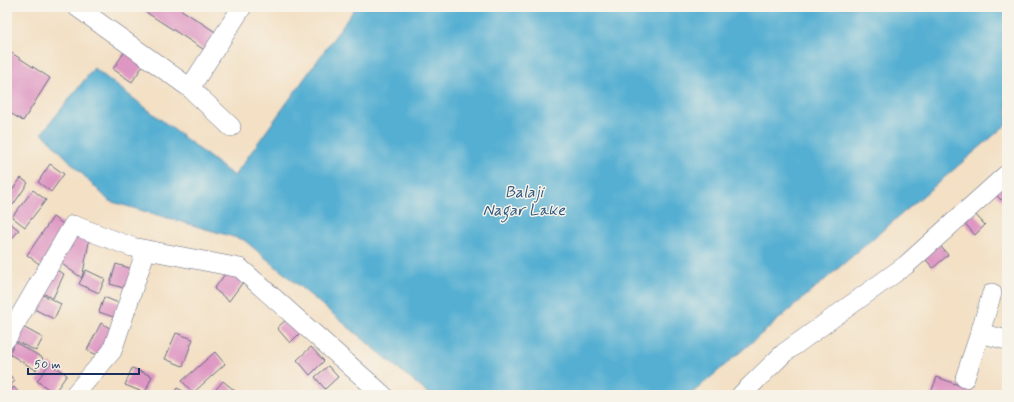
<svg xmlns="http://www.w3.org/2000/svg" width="1014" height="402" viewBox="0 0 1014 402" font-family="Mynerve,sans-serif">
<rect width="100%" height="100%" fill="#f7f3e8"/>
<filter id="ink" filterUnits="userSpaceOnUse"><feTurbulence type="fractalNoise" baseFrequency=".025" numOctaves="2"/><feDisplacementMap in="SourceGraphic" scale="8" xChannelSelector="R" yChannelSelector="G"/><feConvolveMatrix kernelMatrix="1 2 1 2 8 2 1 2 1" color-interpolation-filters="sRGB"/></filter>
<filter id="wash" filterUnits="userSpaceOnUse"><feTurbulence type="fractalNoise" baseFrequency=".012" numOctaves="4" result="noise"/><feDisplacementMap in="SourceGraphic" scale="16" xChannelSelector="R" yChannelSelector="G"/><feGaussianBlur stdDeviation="0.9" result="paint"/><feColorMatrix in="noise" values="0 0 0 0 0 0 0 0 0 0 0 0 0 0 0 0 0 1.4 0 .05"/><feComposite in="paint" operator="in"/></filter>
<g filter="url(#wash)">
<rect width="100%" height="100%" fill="#f3e0c5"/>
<path fill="#54afd2" stroke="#386f98" d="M356 7H1007V124L690 395H430L244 240 109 201 42 133 94 68 234 176Z"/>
<g id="blocks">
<g fill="#de97c3">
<path d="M143 7H177L217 33 206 51 141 9Z"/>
<path d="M127 48 146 61 132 82 113 69Z"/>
<path d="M7 50 50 78 23 121 7 111Z"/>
<path d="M50 164 64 174 51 192 38 182Z"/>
<path d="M1007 176V195L1001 200 992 190Z"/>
<path d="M21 178 28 183 13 205 7 201V197Z"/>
<path d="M33 190 46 200 25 227 12 217Z"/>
<path d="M973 212 985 225 975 235 963 221Z"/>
<path d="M53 217 69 228 42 266 27 255Z"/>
<path d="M7 221 19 230 7 245Z"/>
<path d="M79 233 89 242 82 278 59 262Z"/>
<path d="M937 242 948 255 933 268 922 255Z"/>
<path d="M116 264 136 270 130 290 110 284Z"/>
<path d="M52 268 64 274 53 298 40 292Z"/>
<path d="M86 270 105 279 99 293 79 284Z"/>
<path d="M228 270 243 282 229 301 214 289Z"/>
<path d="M39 293 61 304 54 319 32 308Z"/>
<path d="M104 297 121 304 116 318 99 312Z"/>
<path d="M288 318 301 332 290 343 277 328Z"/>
<path d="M101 323 115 331 101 357 87 350Z"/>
<path d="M21 326 43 338 36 351 14 340Z"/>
<path d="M176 333 193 339 183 366 165 359Z"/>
<path d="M15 342 43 358 36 370 9 354Z"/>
<path d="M311 347 324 361 310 375 297 360Z"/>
<path d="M215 352 225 364 193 393 182 381Z"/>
<path d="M50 363 67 375 54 393 37 381Z"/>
<path d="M328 366 338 377 325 389 315 377Z"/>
<path d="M132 368 152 376 145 393 125 385Z"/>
<path d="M7 372 15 381 7 388Z"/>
<path d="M937 377 972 390 971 395H930Z"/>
<path d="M223 381 240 395H211Z"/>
<path d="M14 387 21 395H7V394Z"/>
<path d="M177 388 191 395H173Z"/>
</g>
</g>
</g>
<g filter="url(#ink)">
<use href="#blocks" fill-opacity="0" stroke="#676d82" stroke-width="1"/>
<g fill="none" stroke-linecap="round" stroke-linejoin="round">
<defs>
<g id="minor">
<path d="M77 7 190 88 231 127"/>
<path d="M190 88 242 7"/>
<path d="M980 333 992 293"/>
<path d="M7 338 73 225 132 247 240 268 383 395"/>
<path d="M965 378 980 333 1007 340"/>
<path d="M74 395 112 351 146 250"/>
<path d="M741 395 784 353 906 265 1007 174"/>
</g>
</defs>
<use href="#minor" stroke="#676d82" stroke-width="20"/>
<use href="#minor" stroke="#fff" stroke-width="19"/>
</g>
</g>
<g text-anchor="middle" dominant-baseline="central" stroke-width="3" stroke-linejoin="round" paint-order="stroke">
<g font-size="16" font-style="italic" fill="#2c5581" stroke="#f7f3e8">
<text x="524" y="192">Balaji<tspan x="524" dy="18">Nagar Lake</tspan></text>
</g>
</g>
<rect width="1014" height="402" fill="none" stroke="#f7f3e8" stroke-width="24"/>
<path d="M28 368v6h111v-6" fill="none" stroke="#1b2f5e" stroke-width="2"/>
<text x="34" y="368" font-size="12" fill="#1b2f5e" stroke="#f7f3e8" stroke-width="3" paint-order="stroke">50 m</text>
</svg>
